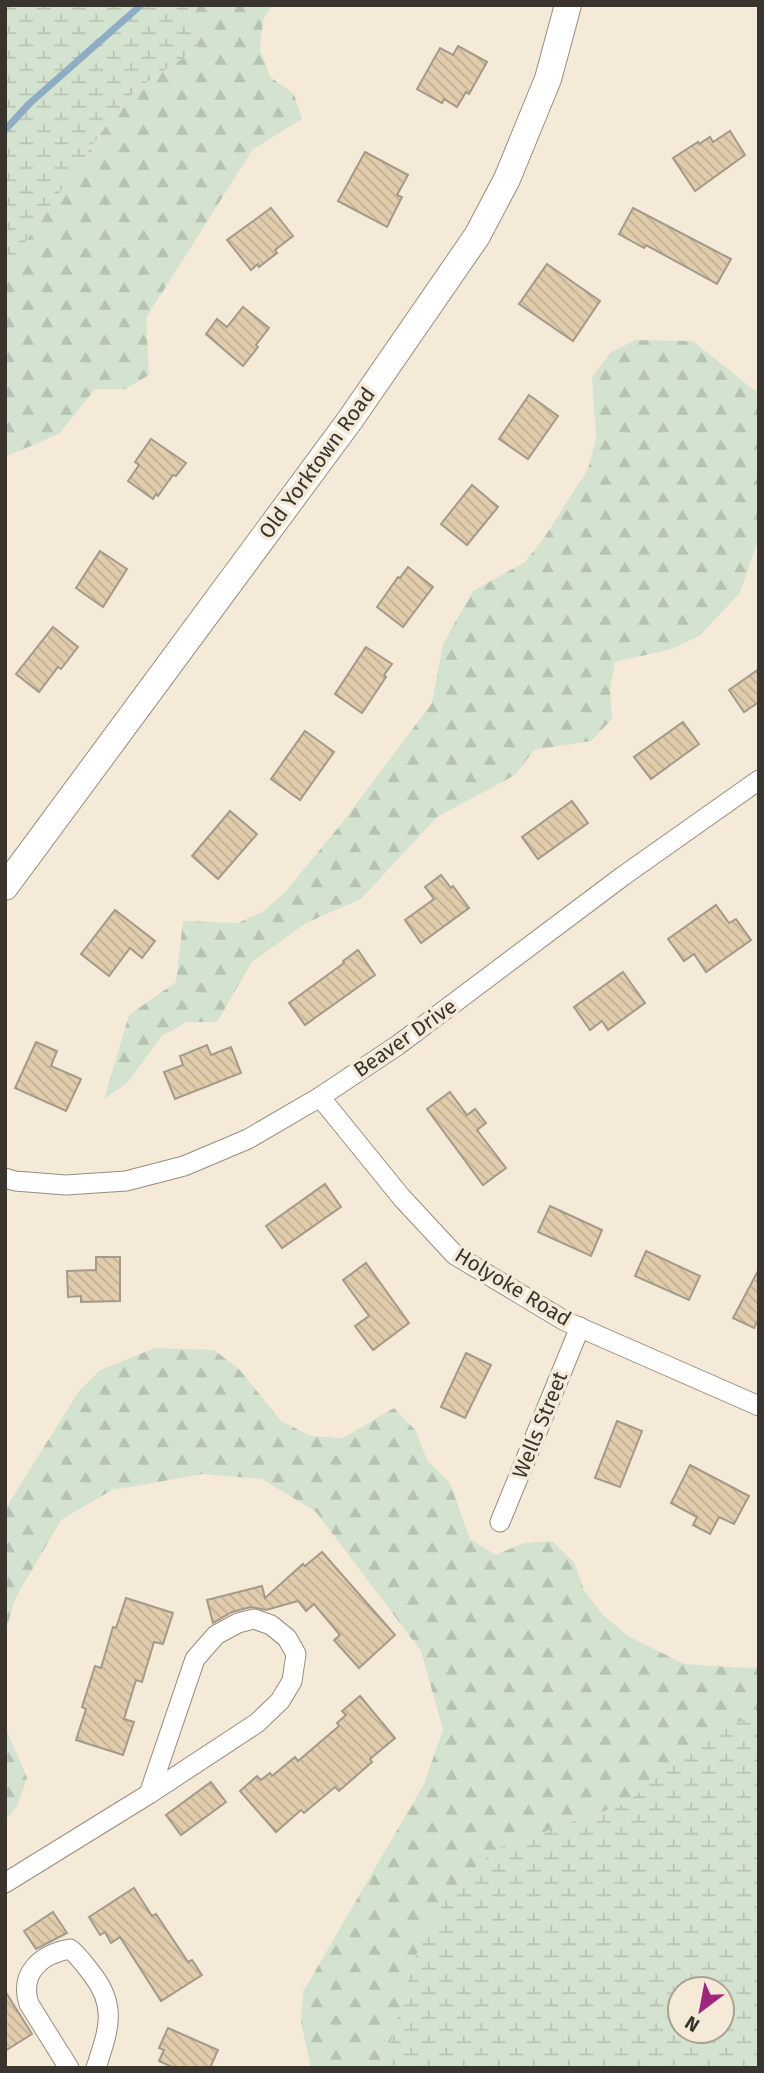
<svg xmlns="http://www.w3.org/2000/svg" width="764" height="2073" viewBox="0 0 764 2073" font-family="'Fira Sans',sans-serif">
<defs>
<pattern id="forest-firs" width="22" height="20" patternUnits="userSpaceOnUse" patternTransform="scale(1.75)"><rect width="22" height="20" fill="#d4e3cf"/><path d="M5 1l3.5 6h-7zM16 11l3.5 6h-7z" fill="#b7c3b2"/></pattern>
<pattern id="wetland-marsh" width="20" height="14" patternUnits="userSpaceOnUse" patternTransform="scale(1.75)"><rect width="20" height="14" fill="#d4e3cf"/><path d="M1 5h8M5 5V1M11 12h8M15 12V8" fill="none" stroke="#b7c3b2"/></pattern>
<pattern id="building-back-hatch" width="6" height="6" patternUnits="userSpaceOnUse" patternTransform="scale(1.75)"><rect width="6" height="6" fill="#e1ccac"/><path d="M-1 5l2 2M0 0l6 6M5-1l2 2" fill="none" stroke="#c2b094"/></pattern>
</defs>
<rect width="100%" height="100%" fill="#f5ead8"/>
<g fill="url(#forest-firs)" fill-rule="evenodd">
<path d="M187 5H272L263 20 260 49 270 77 294 94 302 119 253 149 146 318 149 375 125 389H95L59 434 7 456 5 460V267L10 264 117 110 138 88 198 48Z"/>
<path d="M635 340 693 341 759 394V537L740 593 699 636 672 649 615 662 610 690 612 719 591 741 534 750 515 775 437 817 361 899 306 923 252 962 217 1022H187L162 1036 127 1083 104 1099 129 1015 176 982 183 921 238 923 264 911 285 892 342 823 432 703 443 644 473 591 525 562 544 538 588 469 596 438 592 377 610 353Z"/>
<path d="M155 1348 214 1350 239 1369 281 1421 311 1436 343 1438 394 1408 416 1431 427 1460 450 1483 470 1539 496 1555 523 1543 552 1541 574 1562 584 1590 603 1615 628 1636 684 1664 747 1668 759 1667V2068H311L301 2022 303 1992 424 1784 443 1730 421 1651 316 1512 262 1479 203 1474 112 1490 61 1520 15 1599 5 1633V1509L79 1391 100 1370ZM680 1989H722V2031H680Z"/>
<path d="M5 1726 27 1778 17 1806 5 1821Z"/>
</g>
<g fill="url(#wetland-marsh)" fill-rule="evenodd">
<path d="M5 5H187L198 48 138 88 117 110 10 264 5 267Z"/>
<path d="M759 1715V2068H377L390 2043 418 1949 447 1897 470 1871 500 1847 627 1803 704 1734ZM680 1989H722V2031H680Z"/>
</g>
<g fill="none" stroke-linecap="round" stroke-linejoin="round">
<path stroke="#8eadc5" stroke-width="7" d="M5 130 30 103 141 5"/>
</g>
<g fill="url(#building-back-hatch)" stroke="#a49a8a" stroke-width="2">
<path d="M458 46 487 62 469 94 466 92 457 107 444 99 442 103 417 89 440 48 453 55Z"/>
<path d="M730 131 745 155 695 191 673 158 698 142 699 144 710 137 713 142Z"/>
<path d="M365 152 408 175 397 195 402 197 387 227 338 201Z"/>
<path d="M271 208 293 236 275 250 277 253 259 267 258 264 251 270 227 240Z"/>
<path d="M633 208 731 259 717 284 646 245 644 248 619 234Z"/>
<path d="M547 264 600 301 573 341 519 304Z"/>
<path d="M243 307 269 328 256 345 258 347 243 366 206 334 217 319 227 327Z"/>
<path d="M529 395 558 416 528 459 499 439Z"/>
<path d="M151 439 186 463 176 476 173 475 158 496 156 494 153 499 128 481 139 465 135 462Z"/>
<path d="M472 485 498 507 467 545 441 524Z"/>
<path d="M100 551 127 569 103 607 76 588Z"/>
<path d="M408 567 433 587 403 627 377 607 398 577 400 578Z"/>
<path d="M53 627 78 647 61 669 58 667 39 692 16 674Z"/>
<path d="M366 647 392 664 384 675 386 677 362 713 335 694Z"/>
<path d="M759 669V702L744 712 729 690Z"/>
<path d="M683 722 699 744 651 779 634 757Z"/>
<path d="M305 731 334 752 300 800 271 779Z"/>
<path d="M572 801 588 823 538 859 522 837Z"/>
<path d="M230 811 257 834 218 879 192 856Z"/>
<path d="M441 875 451 888 453 886 469 908 421 943 405 920 434 899 425 887Z"/>
<path d="M716 905 729 923 736 919 751 940 706 972 694 954 684 961 668 939Z"/>
<path d="M115 910 155 941 142 958 130 948 109 976 81 954Z"/>
<path d="M358 950 375 975 305 1025 289 1003 344 963 343 961Z"/>
<path d="M623 972 645 1003 608 1030 602 1021 590 1030 574 1007Z"/>
<path d="M36 1042 57 1051 51 1066 81 1079 66 1111 15 1088Z"/>
<path d="M207 1045 211 1055 231 1047 241 1073 175 1099 164 1072 183 1065 180 1056Z"/>
<path d="M450 1092 467 1115 475 1109 486 1123 477 1130 506 1168 483 1185 427 1109Z"/>
<path d="M325 1184 341 1207 282 1248 266 1226Z"/>
<path d="M550 1206 602 1230 591 1256 538 1232Z"/>
<path d="M646 1251 700 1276 689 1300 635 1276Z"/>
<path d="M96 1257H120V1301L81 1302V1296L68 1297 67 1271 96 1270Z"/>
<path d="M366 1263 409 1323 373 1350 355 1326 369 1316 343 1280Z"/>
<path d="M759 1269V1318L754 1328 733 1318Z"/>
<path d="M466 1353 491 1365 465 1418 441 1407Z"/>
<path d="M617 1421 642 1431 620 1487 595 1478Z"/>
<path d="M690 1465 749 1496 734 1524 719 1517 710 1534 693 1525 697 1517 671 1503Z"/>
<path d="M322 1552 395 1635 359 1668 334 1640 340 1635 314 1604 306 1611 298 1601 266 1610 251 1607 232 1612 213 1623 207 1600 262 1586 265 1598 303 1564 305 1566Z"/>
<path d="M126 1598 173 1613 163 1644 154 1642 142 1682 136 1680 124 1719 134 1722 123 1755 76 1740 86 1709 82 1707 95 1666 101 1668 113 1627 116 1628Z"/>
<path d="M360 1696 395 1738 370 1759 372 1762 339 1791 335 1787 304 1813 301 1810 276 1832 240 1791 257 1776 261 1780 270 1773 272 1776 295 1757 298 1761 339 1726 337 1723 346 1715 342 1711Z"/>
<path d="M211 1782 226 1802 181 1835 166 1815Z"/>
<path d="M134 1888 152 1916 156 1914 188 1962 192 1960 202 1975 161 2001 120 1937 111 1943 105 1932 100 1935 89 1917Z"/>
<path d="M53 1912 67 1933 36 1949 24 1931Z"/>
<path d="M5 1991 32 2034 5 2051Z"/>
<path d="M168 2028 218 2050 210 2068H174L159 2061 164 2050 159 2048Z"/>
</g>
<g fill="none" stroke-linecap="round" stroke-linejoin="round">
<defs>
<g id="street">
<path d="M320 1097 402 1198 455 1255 565 1321 759 1406"/>
<path d="M5 1178 15 1181 66 1185 126 1181 184 1166 248 1139 320 1097 398 1045 623 876 759 780"/>
<path d="M500 1522 580 1327"/>
<path d="M5 1883 149 1794 257 1723 280 1701 292 1681 296 1654 287 1638 271 1625 254 1619 238 1623 216 1635 195 1659 149 1794"/>
<path d="M69 2068 29 2004C19 1973 41 1954 70 1949 79 1956 85 1965 92 1974 118 2007 108 2031 96 2068"/>
</g>
<path id="secondary" d="M5 887 350 420 477 236 507 179 548 79 568 5"/>
</defs>
<use href="#street" stroke="#978d7d" stroke-width="21"/>
<use href="#secondary" stroke="#978d7d" stroke-width="28"/>
<use href="#street" stroke="#fff" stroke-width="19"/>
<use href="#secondary" stroke="#fff" stroke-width="26"/>
</g>
<g text-anchor="middle" dominant-baseline="central" stroke-width="7" stroke-linejoin="round" paint-order="stroke">
<g font-size="21" fill="#39352e" stroke="#f5ead8">
<text transform="translate(317 463) rotate(-54)">Old Yorktown Road</text>
<text transform="translate(405 1038) rotate(-35)">Beaver Drive</text>
<text transform="translate(513 1287) rotate(31)">Holyoke Road</text>
<text transform="translate(540 1425) rotate(-68)">Wells Street</text>
</g>
</g>
<rect width="764" height="2073" fill="none" stroke="#39352e" stroke-width="14"/>
<g transform="translate(701 2010) rotate(212)"><circle r="33" fill="#f5ead8" stroke="#aaa294" stroke-width="2"/>
<path d="M0-5L12 26L0 18L-12 26Z" fill="#a1257a"/>
<text y="-10" font-size="19" font-weight="bold" text-anchor="middle" fill="#39352e">N</text>
</g>
</svg>
